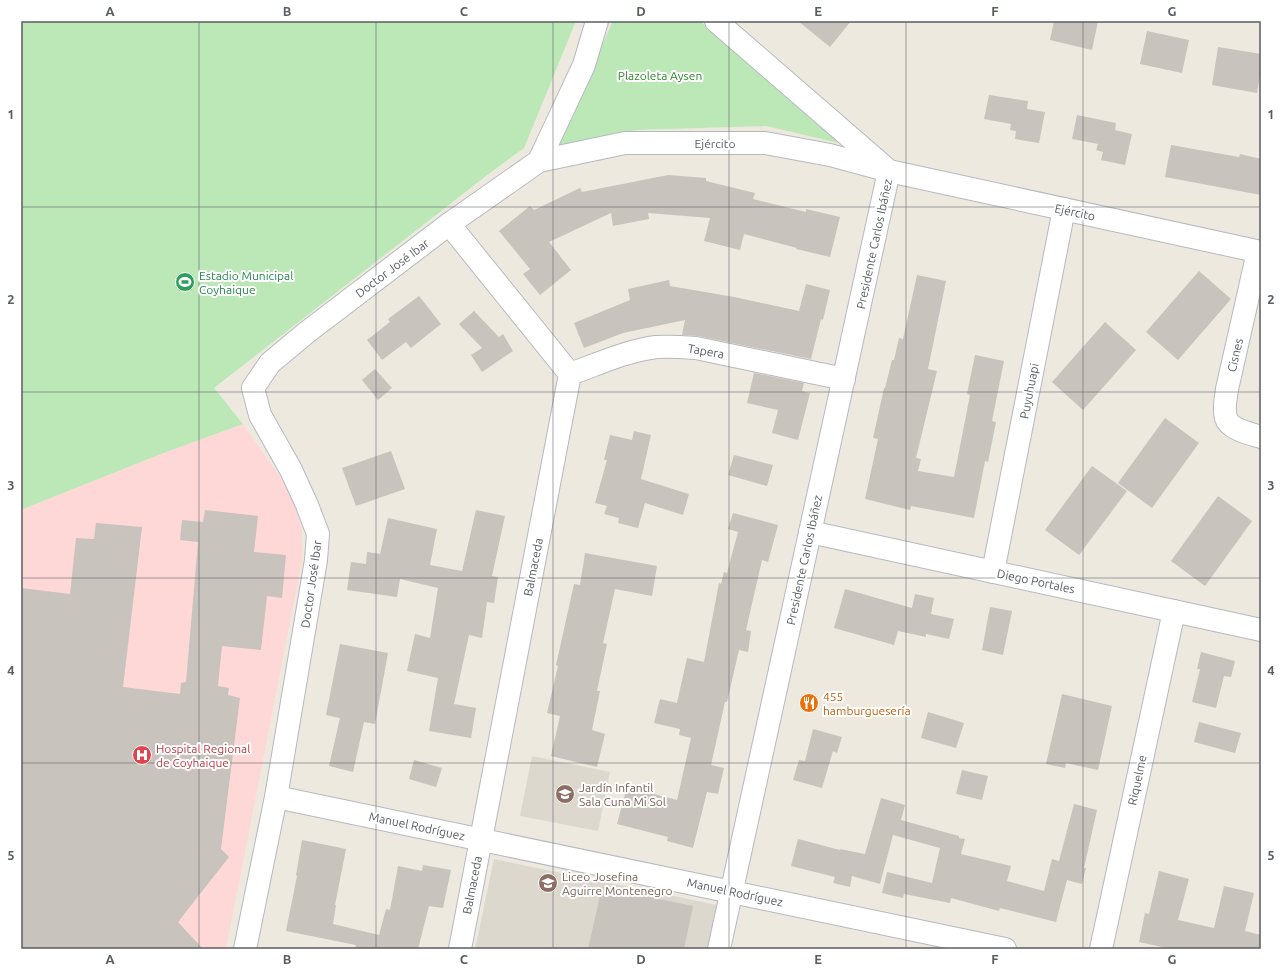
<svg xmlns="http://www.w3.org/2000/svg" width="1282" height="970" viewBox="0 0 1282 970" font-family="Ubuntu,sans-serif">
<rect width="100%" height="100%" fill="#ede9df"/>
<g fill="#dcd8ce">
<path d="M532 756 610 772 598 831 520 816Z"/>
<path d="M494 859 722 906 712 949H475Z"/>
</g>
<path fill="#fed8d7" d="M243 424 291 493 302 531V561L226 949H21V510L33 505 166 452Z"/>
<g fill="#bce8b8">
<path d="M21 21H576L524 148 486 176 214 388 243 424 166 452 33 505 21 510Z"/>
<path d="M613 21H700L839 143 766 126 637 130 556 146Z"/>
</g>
<g fill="#c8c3bc">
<path d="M798 21H851L830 47Z"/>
<path d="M1054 21H1098L1092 50 1050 40Z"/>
<path d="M1147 31 1189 40 1182 73 1140 64Z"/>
<path d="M1218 47 1261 54V70L1257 93 1212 85Z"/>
<path d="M989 95 1028 101 1027 109 1045 112 1039 143 1015 139 1016 131 1010 130 1011 124 984 119Z"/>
<path d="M1077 115 1116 123 1115 130 1132 134 1125 165 1101 160 1103 152 1096 150 1098 144 1072 139Z"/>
<path d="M1171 145 1239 157 1240 154 1261 159V195L1165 177Z"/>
<path d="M668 175 706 178V181L755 193 753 199 806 212V209L840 217 830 257 796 249 797 248 744 234 740 250 704 241 710 218 648 213 649 219 613 226 611 213 549 242 571 270 540 295 523 274 530 269 499 231 530 206 534 210 580 188 582 192Z"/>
<path d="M1199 271 1231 299 1178 360 1146 332Z"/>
<path d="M917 275 946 281 928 369 937 371 916 458 921 459 918 471 954 477 970 395 967 394 975 355 1004 361 992 421 996 422 988 462 985 461 974 518 911 506 910 510 865 499 878 439 873 438 884 388H885L892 360H894L899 338 903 339Z"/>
<path d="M669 280 670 286 734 297 799 311 806 284 830 290 823 320 821 319 811 359 698 336 682 335 685 320 623 333 584 348 574 323 630 300 628 289Z"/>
<path d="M419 296 441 324 411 348 406 342 382 360 367 340 390 322 388 319Z"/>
<path d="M474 311 499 337 503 334 513 351 482 372 471 355 482 348 459 324Z"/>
<path d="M1105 322 1136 350 1083 410 1052 382Z"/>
<path d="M375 369 392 388 378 400 362 380Z"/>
<path d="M754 373 804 383 802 391 810 393 798 440 772 433 778 410 747 403Z"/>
<path d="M1165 418 1199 443 1152 508 1118 483Z"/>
<path d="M634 431 651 435 641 479 689 494 683 515 645 503 638 528 618 523 619 518 604 514 607 506 595 503 607 460H604L610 435 632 440Z"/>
<path d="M391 451 405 489 356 506 342 468Z"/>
<path d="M734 455 773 465 767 486 728 475Z"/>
<path d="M1092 466 1127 491 1079 555 1045 530Z"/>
<path d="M1218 496 1252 521 1205 586 1171 561Z"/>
<path d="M205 510 258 516 254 552 286 555 282 598 267 596 261 650 222 646 218 686 229 688 228 695 240 698 221 849 229 857 178 922 203 949H21V588L70 594 76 538 94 539 96 523 142 527 123 687 180 694 181 683 186 682 198 542 180 540 182 520 203 522Z"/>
<path d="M476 510 505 516 492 576 498 577 494 603 487 602 482 638 469 635 454 704 476 708 471 738 429 731 438 678 407 671 415 634 430 638 438 588 400 579 397 597 347 590 351 562 366 564 367 552 380 554 388 518 437 529 430 565 462 571Z"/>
<path d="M733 513 778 525 768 562 762 560 746 630 751 631 748 652 739 650 727 702H725L711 765 724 768 718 794 707 792 693 848 667 841 668 837 617 824 627 787 677 800 691 738 679 735 680 729 654 723 660 699 677 703 687 658 704 662 719 583 721 584 724 572 727 573 738 532 728 529Z"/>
<path d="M585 553 657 566 652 596 615 589 603 643 607 644 597 691H600L592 730 605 734 597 767 551 756 560 716 547 713 558 666 556 665 574 584 580 585Z"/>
<path d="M845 589 912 608 915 594 934 598 931 614 954 619 949 639 926 634V637L898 631 894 645 834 628Z"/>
<path d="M990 607 1012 611 1003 655 982 650Z"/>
<path d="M340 644 388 653 375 724 364 722 353 772 329 766 340 718 326 715Z"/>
<path d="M1201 652 1235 661 1231 677 1224 676 1216 708 1192 702 1200 669H1197Z"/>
<path d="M1062 694 1112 706 1098 770 1066 763 1065 768 1046 764Z"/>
<path d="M928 712 964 723 956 748 921 738Z"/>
<path d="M1199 722 1241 733 1235 753 1194 742Z"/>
<path d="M813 729 842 737 837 753 833 751 822 788 793 780 799 760 805 761Z"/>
<path d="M414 760 442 768 436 787 409 779Z"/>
<path d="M962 770 988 776 982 800 956 794Z"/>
<path d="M881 798 905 805 901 820 959 836V838L965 839 961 854 1011 866 1007 881 1044 891 1052 859 1059 861 1074 804 1097 810 1084 868H1086L1082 884 1067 880 1056 922 1000 908 999 911 951 898 950 903 904 894 903 898 882 893 887 872 932 883 940 848 893 835 880 884 852 876 850 887 833 883 835 877 791 866 798 839 840 850V849L865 854Z"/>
<path d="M302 840 346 849 335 905H336L333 924 379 935 386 909 390 910 398 866 422 871 423 865 451 870 443 908 429 906 418 949H355L356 945 286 931 297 876 296 875Z"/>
<path d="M1159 871 1189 879 1178 920 1214 928 1224 886 1254 893 1245 931 1261 935V949H1171L1139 942 1145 913 1149 914Z"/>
<path d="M602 887 693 906 684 949H588Z"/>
</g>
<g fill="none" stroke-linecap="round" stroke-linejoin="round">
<defs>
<g id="minor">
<path d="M539 161 584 65 597 21"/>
<path d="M449 224 570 374 460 949"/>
<path d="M1258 252 1227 389C1226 398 1223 408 1226 418 1229 429 1251 434 1261 437"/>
<path d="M570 374C598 364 626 351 656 347 669 346 683 347 696 348L844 379"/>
<path d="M810 532 1261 630"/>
<path d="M993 572 1064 209"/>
<path d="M276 797 1005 949"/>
<path d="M245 949 276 797 316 560 318 534 307 505 291 470 260 415 253 388 270 363 306 333 449 224 539 161 625 143H765L830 155 889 171"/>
<path d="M1101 949 1174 611"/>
</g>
<g id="tertiary">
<path d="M716 21 889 171 1261 252"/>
<path d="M719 949 889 171"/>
</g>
</defs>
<use href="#minor" stroke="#b5b9be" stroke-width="24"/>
<use href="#tertiary" stroke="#b5b9be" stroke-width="24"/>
<use href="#minor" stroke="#fff" stroke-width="22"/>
<use href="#tertiary" stroke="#fff" stroke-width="22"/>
</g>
<path fill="none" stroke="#585d62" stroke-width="1" stroke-opacity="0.55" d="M199 21V949M376 21V949M553 21V949M729 21V949M906 21V949M1083 21V949M21 207H1261M21 392H1261M21 578H1261M21 763H1261"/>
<defs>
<symbol id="stadium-disc" viewBox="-11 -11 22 22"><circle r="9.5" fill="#2e9e5b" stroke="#fff"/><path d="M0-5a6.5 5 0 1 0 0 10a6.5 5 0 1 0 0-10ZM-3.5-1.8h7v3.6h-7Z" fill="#fff"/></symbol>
<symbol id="restaurant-disc" viewBox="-11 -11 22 22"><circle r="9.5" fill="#e8710a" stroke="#fff"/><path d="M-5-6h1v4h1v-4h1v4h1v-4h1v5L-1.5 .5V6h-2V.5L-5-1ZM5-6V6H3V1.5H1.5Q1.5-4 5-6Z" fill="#fff"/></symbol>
<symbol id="hospital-disc" viewBox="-11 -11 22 22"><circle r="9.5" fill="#e0444e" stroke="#fff"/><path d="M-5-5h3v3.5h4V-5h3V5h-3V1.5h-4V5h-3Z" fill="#fff"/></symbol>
<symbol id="school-disc" viewBox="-11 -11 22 22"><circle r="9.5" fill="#8d6e63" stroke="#fff"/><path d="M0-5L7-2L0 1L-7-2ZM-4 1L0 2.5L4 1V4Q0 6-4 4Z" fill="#fff"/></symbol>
</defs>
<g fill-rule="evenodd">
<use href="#stadium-disc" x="174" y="271" width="22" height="22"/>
<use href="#restaurant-disc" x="798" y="692" width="22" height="22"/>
<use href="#hospital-disc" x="131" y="744" width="22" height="22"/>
<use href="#school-disc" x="554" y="783" width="22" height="22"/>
<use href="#school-disc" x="537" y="872" width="22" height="22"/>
</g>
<g text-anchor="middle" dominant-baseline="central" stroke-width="4" stroke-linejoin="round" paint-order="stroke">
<g font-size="12" fill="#2e862c" stroke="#fff">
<text x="660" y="75">Plazoleta Aysen</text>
</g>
<g font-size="12" fill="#585d62" stroke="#fff">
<text x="715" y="143">Ejército</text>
<text transform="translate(1075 212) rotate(12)">Ejército</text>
<text transform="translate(874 244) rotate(-78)">Presidente Carlos Ibáñez</text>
<text transform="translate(392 268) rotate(-37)">Doctor José Ibar</text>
<text transform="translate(706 351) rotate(10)">Tapera</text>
<text transform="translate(1235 355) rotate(-77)">Cisnes</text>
<text transform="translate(1029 391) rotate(-79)">Puyuhuapi</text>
<text transform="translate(804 560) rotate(-78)">Presidente Carlos Ibáñez</text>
<text transform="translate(533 567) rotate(-79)">Balmaceda</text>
<text transform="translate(1036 581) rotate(12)">Diego Portales</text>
<text transform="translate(311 584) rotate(-82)">Doctor José Ibar</text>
<text transform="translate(1137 780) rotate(-78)">Riquelme</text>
<text transform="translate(417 826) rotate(12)">Manuel Rodríguez</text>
<text transform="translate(472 885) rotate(-79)">Balmaceda</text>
<text transform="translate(735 892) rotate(12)">Manuel Rodríguez</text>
</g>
<g font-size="12" fill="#27864d" stroke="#fff" text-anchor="start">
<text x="199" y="275">Estadio Municipal<tspan x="199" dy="14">Coyhaique</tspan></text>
</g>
<g font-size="12" fill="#c56008" stroke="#fff" text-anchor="start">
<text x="823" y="696">455<tspan x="823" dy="14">hamburguesería</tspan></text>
</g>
<g font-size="12" fill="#be3a42" stroke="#fff" text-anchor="start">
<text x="156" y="748">Hospital Regional<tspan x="156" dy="14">de Coyhaique</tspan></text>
</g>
<g font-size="12" fill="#785e54" stroke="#fff" text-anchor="start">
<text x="579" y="787">Jardín Infantil<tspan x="579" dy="14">Sala Cuna Mi Sol</tspan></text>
<text x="562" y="876">Liceo Josefina<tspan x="562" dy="14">Aguirre Montenegro</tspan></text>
</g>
</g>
<rect width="1282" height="970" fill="none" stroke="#ffffff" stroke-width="44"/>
<rect x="22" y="22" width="1238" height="926" fill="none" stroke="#585d62" stroke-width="1.5"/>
<g font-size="13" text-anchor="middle" font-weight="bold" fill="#585d62">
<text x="110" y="16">A</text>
<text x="287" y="16">B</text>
<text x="464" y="16">C</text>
<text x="641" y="16">D</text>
<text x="818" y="16">E</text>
<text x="995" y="16">F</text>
<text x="1172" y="16">G</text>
<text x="11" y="119">1</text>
<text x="1271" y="119">1</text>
<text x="11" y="304">2</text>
<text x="1271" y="304">2</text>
<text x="11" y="490">3</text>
<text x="1271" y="490">3</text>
<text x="11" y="675">4</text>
<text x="1271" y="675">4</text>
<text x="11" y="860">5</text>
<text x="1271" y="860">5</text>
<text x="110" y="964">A</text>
<text x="287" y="964">B</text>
<text x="464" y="964">C</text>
<text x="641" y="964">D</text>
<text x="818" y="964">E</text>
<text x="995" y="964">F</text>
<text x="1172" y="964">G</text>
</g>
</svg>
